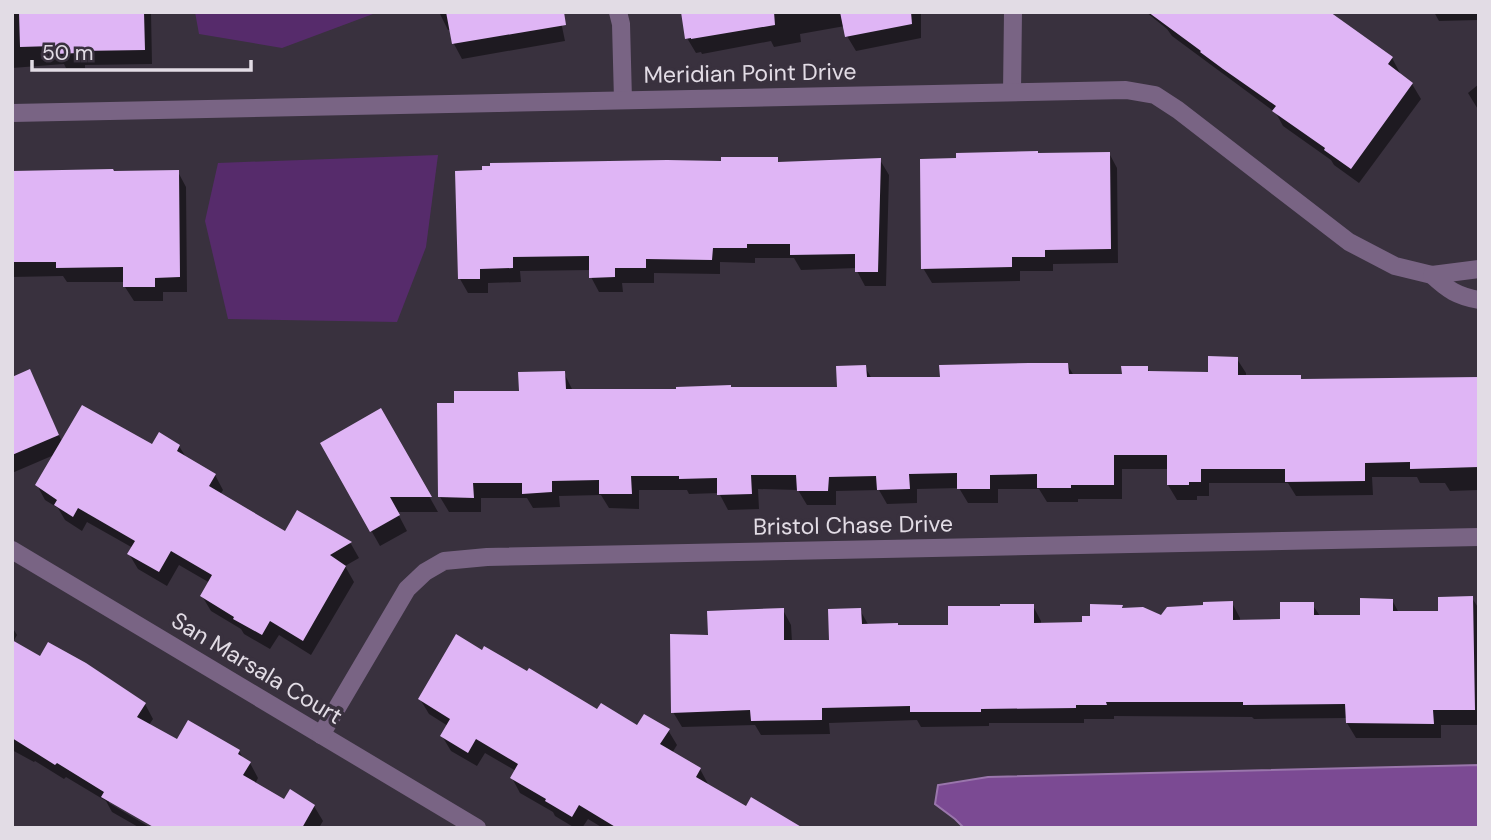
<svg xmlns="http://www.w3.org/2000/svg" width="1491" height="840" viewBox="0 0 1491 840" font-family="'DM Sans',sans-serif">
<rect width="100%" height="100%" fill="#39313e"/>
<g fill="#562b6b">
<path d="M195 12H373V14L282 48 199 34Z"/>
<path d="M438 155 426 247 397 322 228 319 205 221 218 163Z"/>
</g>
<path fill="#7b4a93" stroke="#9a76ac" stroke-width="2" d="M1479 765V828H964L955 819 935 804 938 785 988 777Z"/>
<g fill="#0007">
<path d="M12 12H151L152 64 85 65V68H66L64 64 12 68Z"/>
<path d="M439 12H559L565 41 462 59 454 44 451 30H448Z"/>
<path d="M683 12H921V38L856 51 847 36 845 26 800 34 801 42 774 47 771 41 702 54 701 52 696 53 687 38Z"/>
<path d="M1146 12H1330L1392 58 1400 73 1399 75 1412 84 1421 99 1359 183 1334 165 1331 160 1283 126 1276 113 1172 36 1167 29Z"/>
<path d="M1434 12H1479V20L1439 21Z"/>
<path d="M1479 84V111L1468 93Z"/>
<path d="M1109 153 1117 168 1118 263 1053 264V271H1020V281L932 283 923 268Z"/>
<path d="M777 159 779 164 880 160 889 175 886 286H865L857 271V268L801 270 794 258H755V263L720 262V274L654 273V283H622L623 292H599L591 277V270L520 271 521 282 488 283V293H468L460 279 457 173Z"/>
<path d="M12 172H178L186 187 187 292H163V301H134L125 287V282H67L63 276 12 277Z"/>
<path d="M1237 359 1246 373V377H1300L1302 381 1479 379V490L1450 491 1445 483H1420L1417 477H1372L1373 495 1296 496 1288 483H1209V496H1197V500H1177L1168 485 1169 469H1122V499H1078V502H1047L1039 489H998V503H968L959 488 917 489V503L887 504 879 490 836 491V505H807L798 490 758 489 759 509 728 510 719 493 689 494 687 490H639V509L609 508 601 495 559 496 560 507 533 508 527 498H481V512H449L440 497 456 405 521 392 564 373 573 391 838 389 865 367 872 379 941 378 1067 364 1074 376H1123L1147 368 1150 372 1210 374Z"/>
<path d="M12 379 37 386 62 442 152 447 179 446 187 459 215 475 223 490 220 495 285 533 298 512 351 544 359 558 345 566 354 582 311 655 279 635 270 649 244 634 241 629 211 611 202 596 210 583 179 565 167 586 138 569 129 554 133 548 87 522 82 531 65 520 58 508 45 500 37 485 54 455 12 473Z"/>
<path d="M381 411 438 512H397L407 531 380 546 322 444Z"/>
<path d="M1472 598 1479 609V725H1441V738H1356L1347 723V718L1254 719 1252 717 1114 716V719H1084V723H989V726L921 727 917 720 829 723 830 734 761 735 755 725 682 727 673 712 709 637 783 610 791 625 792 642 830 641 860 610 869 626 949 627 1033 606 1041 621V624L1084 623 1092 618 1122 606 1124 610 1161 617 1232 603 1240 618V621L1282 620 1312 604 1320 616 1362 617 1392 600 1399 613H1440Z"/>
<path d="M12 627 17 635 13 642 41 658 145 704 153 719 149 725 177 742 239 751 244 760 250 763 258 778 255 784 285 801 314 806 323 821 320 826 322 828H158L109 799V803L151 828H140L112 812 106 801 66 777 64 779 35 761 34 762 12 750Z"/>
<path d="M420 699 598 711 638 728 668 730 677 745 672 753 700 769 708 784 747 808 798 828H603L588 819 582 828H575L555 816 553 812 520 793 512 778 516 771 485 753 477 766 451 751 442 736 448 726 429 714Z"/>
</g>
<g fill="#dfb5f5">
<path d="M19 12H144L145 50 78 51V53L56 54V50H53V46L20 47Z"/>
<path d="M446 12H564L566 25 452 44Z"/>
<path d="M681 12H774L775 25 691 39V38L685 39Z"/>
<path d="M840 12H911L912 24 845 37Z"/>
<path d="M1148 12H1330L1393 57 1388 64 1413 83 1351 169 1324 150 1325 148 1272 111 1276 106 1223 69 1200 52 1201 51Z"/>
<path d="M1038 151V153L1110 152 1111 249 1045 250V257H1012V267L921 269 920 159 956 158V153Z"/>
<path d="M721 157H778V162L881 158 878 272H855V254L790 255V244H747V248H713L712 260 646 259V268H615V277L589 278V256L513 257V268L480 269V279H458L455 171 482 170V166H490V163L667 160 721 161Z"/>
<path d="M113 169 114 171 179 170 180 277 155 278V287H123V267L56 268V262H12V171Z"/>
<path d="M1208 356 1238 357V375H1301V379L1479 377V467L1410 469V462L1365 463V481L1285 482V469H1201V482H1189V485H1167V455H1114V485H1071V488H1037V474L990 475V489H957V473L909 474 910 489 877 490 876 476 829 477 828 491H797L796 475H751L752 494 717 495V478L679 479V476H631L632 494H599V480L552 481V492L522 494V483H473L474 498 438 497 437 403H454V391H519L518 372 565 371 566 389H676V387L731 385V387H837L836 366 866 365 867 377H940L939 365 1029 363H1068L1069 374H1122L1121 366H1148V371L1208 372Z"/>
<path d="M30 369 59 435 12 455V377Z"/>
<path d="M82 405 152 444 159 432 180 445 177 451 216 474 209 486 285 531 297 510 352 542 330 555 346 566 303 641 270 621 262 635 233 619 234 617 200 596 212 575 171 551 159 572 127 554 135 541 78 508 73 517 54 505 57 500 35 485Z"/>
<path d="M381 408 432 497H390L400 515 370 532 320 443Z"/>
<path d="M1473 596 1475 710H1433L1434 724 1346 723 1345 704 1243 705V702H1106L1107 705H1076V708L981 709V712H910V706L822 708V720L751 721 750 710 671 713 670 634 708 635 707 611 784 608V640H829L828 609 861 608 862 624 898 623V625H948V606H1000V604H1034V623L1082 622V616H1090V604L1123 605 1122 608 1143 607 1161 615 1167 607 1203 605V602L1233 601V620L1280 619V602H1314V615H1360V598L1393 599V611H1438V597Z"/>
<path d="M456 634 482 650 484 646 527 671 529 668 597 709 601 703 637 725 644 714 670 729 660 744 701 768 696 777 746 806 751 797 803 828H617L579 805 572 817 545 801 546 799 510 778 518 764 476 739 468 753 440 736 450 719 418 699Z"/>
<path d="M12 640 40 656 48 642 86 663 146 703 137 717 177 739 188 720 240 750 238 754 251 762 243 775 284 799 290 789 315 805 302 828H155L101 797 104 792 57 763 55 765 12 738Z"/>
</g>
<g fill="none" stroke-linecap="round" stroke-linejoin="round">
<g stroke="#796484" stroke-width="18">
<path d="M618 12 621 24 623 100"/>
<path d="M1012 92 1013 12"/>
<path d="M12 113 1126 90 1155 95 1178 110 1349 242 1395 266 1432 275"/>
<path d="M1479 269 1432 275C1448 290 1457 296 1479 300"/>
<path d="M12 550 477 828"/>
<path d="M321 735 407 589 425 572 444 561 487 557 1479 537"/>
</g>
</g>
<g text-anchor="middle" dominant-baseline="central" stroke-width="7" stroke-linejoin="round" paint-order="stroke">
<g font-size="23" fill="#e2dce5" stroke="#39313e">
<text transform="translate(750 73) rotate(-1)">Meridian Point Drive</text>
<text transform="translate(853 525) rotate(-1)">Bristol Chase Drive</text>
<text transform="translate(257 668) rotate(31)">San Marsala Court</text>
</g>
</g>
<rect width="1491" height="840" fill="none" stroke="#e2dce5" stroke-width="28"/>
<path d="M32 60v10h219v-10" fill="none" stroke="#e2dce5" stroke-width="3.5"/>
<text x="42" y="60" font-size="21" fill="#e2dce5" stroke="#39313e" stroke-width="5" paint-order="stroke">50 m</text>
</svg>
